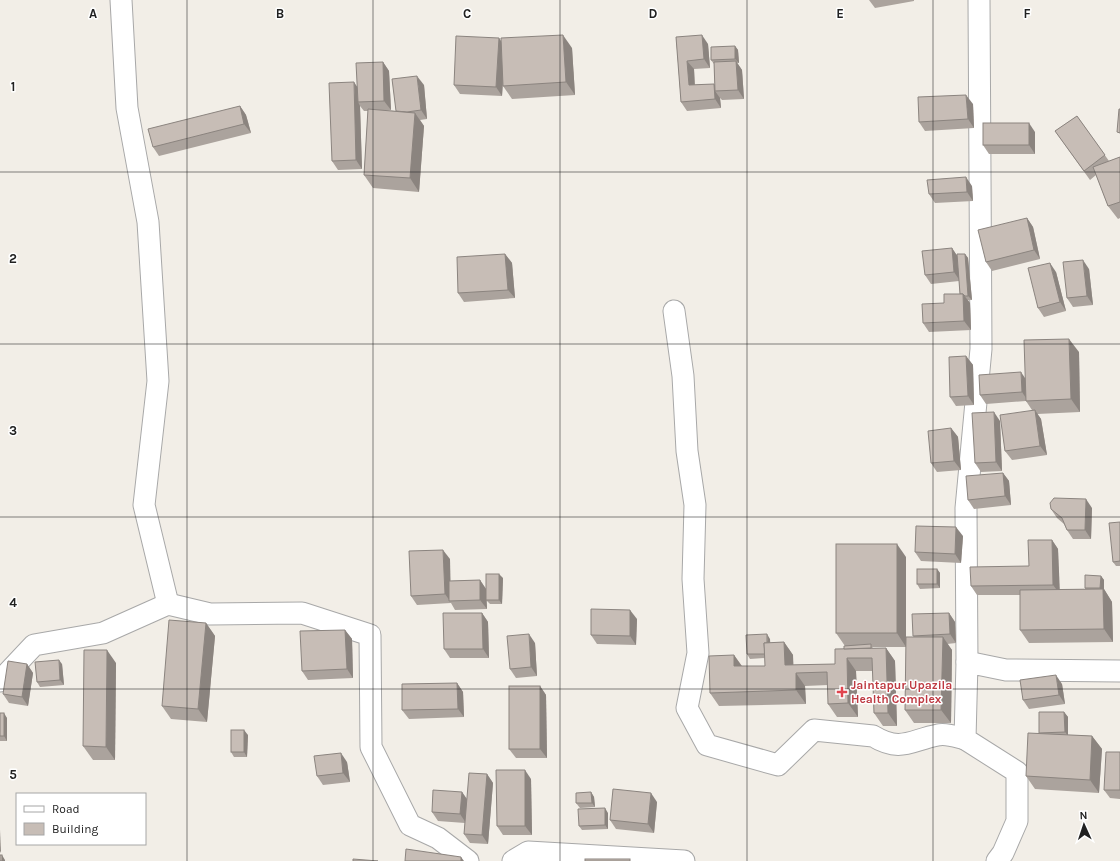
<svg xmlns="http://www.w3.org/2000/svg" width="1120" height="861" viewBox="0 0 1120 861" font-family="Karla,sans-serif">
<rect width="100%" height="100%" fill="#f2eee7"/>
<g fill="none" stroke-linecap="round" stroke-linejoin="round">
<defs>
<g id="minor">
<path d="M121 0 127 108 148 222 158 381 144 505 168 604"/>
<path d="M674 311 683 376 687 451 695 505 693 579 698 653 687 708 707 745 778 765 814 730 873 736C901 753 911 740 938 735 946 733 957 737 965 739"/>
<path d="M967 662 966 508 981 349 979 0"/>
<path d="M0 681 34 645 103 633 168 604 210 614 302 613 370 635 371 747 410 825 438 838 468 861"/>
<path d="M513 861 528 852 684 861"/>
<path d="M997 861 1003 853 1017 821V772L965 739 967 662 1006 670 1120 671"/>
</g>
</defs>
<use href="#minor" stroke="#a8a8a8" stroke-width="23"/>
<use href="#minor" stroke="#fff" stroke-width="21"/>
</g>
<g fill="#aba39d">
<path d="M869 0H914V1L875 8Z"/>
<path d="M676 37 708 44 710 68 694 69 695 85 714 84 715 86 714 64 711 60 735 46 738 50 739 63H737L742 70 744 99 722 100 720 98 721 108 687 111 681 102Z"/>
<path d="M499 38 501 42 572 48 575 95 512 99 503 86V81L502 96 460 94 454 85Z"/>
<path d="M383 62 389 71 391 110H385L396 111 424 85 427 119 420 120 424 126 419 192 373 188 364 175 368 111H364L360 106 362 169 338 170 332 161 357 87Z"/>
<path d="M973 104 974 128 925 131 919 122Z"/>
<path d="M240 106 246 115 251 133 159 156 153 147Z"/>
<path d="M1077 116 1109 161 1120 157V218L1118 219 1108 206 1096 175 1090 180 1055 131Z"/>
<path d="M1035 132V154H989L983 145Z"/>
<path d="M972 186 973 201 935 203 929 194Z"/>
<path d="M1027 218 1033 227 1040 259 992 271 986 262Z"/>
<path d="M952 248 957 256 965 254 968 258 972 300H968L970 303 971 330 929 332 923 323 944 303 960 294 959 281 931 284 925 275Z"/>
<path d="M505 254 512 263 515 298 464 302 458 293Z"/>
<path d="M1089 269 1093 305 1073 307 1067 298Z"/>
<path d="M1056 272 1066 311 1044 317 1038 308Z"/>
<path d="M1079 352 1080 412 1037 414 1041 419 1047 455 1012 460 1005 451 1032 410 1026 401 986 404 980 395 1025 378Z"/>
<path d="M966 356 973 365 974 405 956 406 950 397Z"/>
<path d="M1000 421 1002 471 981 472 975 463Z"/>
<path d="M951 428 958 437 961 470 937 472 931 463Z"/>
<path d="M1003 473 1009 481 1011 505 974 509 968 500Z"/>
<path d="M1092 508 1091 539H1073L1067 530 1064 524 1057 518 1051 509Z"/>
<path d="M1120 522V566H1116L1113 562Z"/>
<path d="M963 536 961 563 921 561 915 552Z"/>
<path d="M1052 540 1058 549 1059 589H1085V588L1101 576 1104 580V589L1112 602 1113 642 1029 643 1020 630V595H977L971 586 1029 566Z"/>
<path d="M906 557V647H872L873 648H886L895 661 897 726H883L874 713 873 671H856L858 717H837L828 704V685L805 686 806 704 719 706 710 693 734 655 742 666H765V658L750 659 747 654 770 639V643L784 642 793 655V665L835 664 845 646 836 633Z"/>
<path d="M450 559V581L480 580 486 589 487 609 455 610 451 603 417 605 411 596Z"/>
<path d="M937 569 940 573V588L920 589 917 584Z"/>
<path d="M503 578 502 604H490L486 600Z"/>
<path d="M482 613 488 622 489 658H450L444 649Z"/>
<path d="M949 613 955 622 956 643 947 644 952 650 951 723H914L905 710 914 637 913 636Z"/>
<path d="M637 619 636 645 597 644 591 635Z"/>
<path d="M206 623 215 636 207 722 171 719 162 706Z"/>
<path d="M345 630 352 639 353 678 308 680 302 671Z"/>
<path d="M535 643 537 676 516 678 510 669Z"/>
<path d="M116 663 115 760H93L83 746Z"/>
<path d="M27 664 33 673 28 706 9 703 3 694Z"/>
<path d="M62 664 64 685 40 687 37 682Z"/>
<path d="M457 683 463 692 464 717 409 719 402 710Z"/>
<path d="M1062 684 1065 704 1029 709 1023 700Z"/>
<path d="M540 686 546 695 547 758H516L509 749Z"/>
<path d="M1064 712 1068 717V735L1092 736 1102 749 1099 793 1035 789 1026 776 1040 733H1039Z"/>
<path d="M0 713 7 718V741H0Z"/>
<path d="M248 735 247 757H234L231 752Z"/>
<path d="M1120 752V799L1110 798 1104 790Z"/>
<path d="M347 762 350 782 323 785 317 776Z"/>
<path d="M487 774 493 783 488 844 470 843 464 834 465 823 438 821 432 812 462 792 467 799Z"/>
<path d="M531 779 532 835H503L497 826Z"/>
<path d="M591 792 594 797 595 807 580 808 576 803Z"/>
<path d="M657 802 654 833 616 829 610 820Z"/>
<path d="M608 813V829L582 830 579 826Z"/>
</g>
<g fill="#8b847f">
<path d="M563 35 572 48 575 95 566 82Z"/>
<path d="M702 35 708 44 710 68 704 59Z"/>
<path d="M499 38 505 47 502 96 496 87Z"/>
<path d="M735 46 738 50 739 63 735 59Z"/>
<path d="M687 61 694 69 695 94 689 85Z"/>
<path d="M736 61 742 70 744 99 738 90Z"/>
<path d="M383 62 389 71 391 110 384 101Z"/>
<path d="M417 76 424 85 427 119 421 110Z"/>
<path d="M354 82 360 91 358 102 360 106 362 169 356 160Z"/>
<path d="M714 84 719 91H715L720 98 721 108 715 99Z"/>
<path d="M966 95 973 104 974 128 968 119Z"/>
<path d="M240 106 246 115 251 133 244 124Z"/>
<path d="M415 113 424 126 419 192 410 178Z"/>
<path d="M1029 123 1035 132V154L1029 145Z"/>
<path d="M966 177 972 186 973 201 967 192Z"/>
<path d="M1027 218 1033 227 1040 259 1034 250Z"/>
<path d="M952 248 958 257 960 281 954 272Z"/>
<path d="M505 254 512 263 515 298 508 290Z"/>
<path d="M965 254 968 258 972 300 968 296Z"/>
<path d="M1083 260 1089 269 1093 305 1087 296Z"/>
<path d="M1050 263 1056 272 1066 311 1060 302Z"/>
<path d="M963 294 970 303 971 330 964 321Z"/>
<path d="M1069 339 1079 352 1080 412 1071 399Z"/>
<path d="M966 356 973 365 974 405 968 396Z"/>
<path d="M1021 372 1027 381 1028 401 1022 392Z"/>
<path d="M1035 410 1041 419 1047 455 1040 446Z"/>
<path d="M994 412 1000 421 1002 471 996 462Z"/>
<path d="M951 428 958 437 961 470 954 461Z"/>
<path d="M1003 473 1009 481 1011 505 1005 496Z"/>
<path d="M1086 499 1092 508 1091 539 1085 530Z"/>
<path d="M956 527 963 536 961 563 955 554Z"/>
<path d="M1052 540 1058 549 1060 594 1053 585Z"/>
<path d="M897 544 906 557V647L897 633Z"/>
<path d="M443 550 450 559 451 601H450L445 594Z"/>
<path d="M937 569 940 573V588L937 584Z"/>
<path d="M499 574 503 578 502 604 499 600Z"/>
<path d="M1101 576 1104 580V589L1112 602 1113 642 1104 629 1100 588Z"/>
<path d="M480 580 486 589 487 609 480 600Z"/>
<path d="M630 610 637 619 636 645 630 636Z"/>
<path d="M482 613 488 622 489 658 483 649Z"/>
<path d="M949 613 955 622 956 643 950 634Z"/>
<path d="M206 623 215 636 207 722 198 709Z"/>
<path d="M345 630 352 639 353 678 347 669Z"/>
<path d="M529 634 535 643 537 676 531 667Z"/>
<path d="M767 634 770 639 771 658 768 653Z"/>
<path d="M943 637 952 650 951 723 941 710Z"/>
<path d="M784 642 793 655 794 678 785 665Z"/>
<path d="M886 648 895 661 897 726 888 713Z"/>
<path d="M107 650 116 663 115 760 106 747Z"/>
<path d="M734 655 743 668 734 666Z"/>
<path d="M847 658 856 671 858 717 848 703Z"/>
<path d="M59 660 62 664 64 685 60 680Z"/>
<path d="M27 664 33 673 28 706 22 697Z"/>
<path d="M796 673 805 686 806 704 796 690Z"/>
<path d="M1056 675 1062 684 1065 704 1059 695Z"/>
<path d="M457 683 463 692 464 717 458 709Z"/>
<path d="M540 686 546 695 547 758 540 749Z"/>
<path d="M1064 712 1068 717V736L1065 732Z"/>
<path d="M4 713 7 718V741L4 736Z"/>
<path d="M244 730 248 735 247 757 244 752Z"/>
<path d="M1092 736 1102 749 1099 793 1090 780Z"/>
<path d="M341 753 347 762 350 782 343 773Z"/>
<path d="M525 770 531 779 532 835 525 826Z"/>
<path d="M487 774 493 783 488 844 482 835Z"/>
<path d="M462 792 468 801 466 823 460 814Z"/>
<path d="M591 792 594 797 595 807 592 803Z"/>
<path d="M651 793 657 802 654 833 648 824Z"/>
<path d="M605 808 608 813V829L605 825Z"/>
<path d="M0 830 1 853 0 851Z"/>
<path d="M2 855 5 860V861H2Z"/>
<path d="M461 857 464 861H461Z"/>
</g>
<g fill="#c7bdb6" stroke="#8b847f">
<path d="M563 35 566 82 503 86 501 38Z"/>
<path d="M702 35 704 59 687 61 689 85 714 84 715 99 681 102 676 37Z"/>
<path d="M456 36 499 38 496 87 454 85Z"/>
<path d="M735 46V59L711 60V47Z"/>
<path d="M736 61 738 90 715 91 714 62Z"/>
<path d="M383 62 384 101 358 102 356 63Z"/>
<path d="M417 76 421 110 407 112 396 111 392 79Z"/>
<path d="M354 82 356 160 332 161 329 83Z"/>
<path d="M966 95 968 119 919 122 918 97Z"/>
<path d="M240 106 244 124 153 147 148 129Z"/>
<path d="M368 109 415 113 410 178 364 175Z"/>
<path d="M1119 109H1120V133L1117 132Z"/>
<path d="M1077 116 1105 155 1084 171 1055 131Z"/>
<rect x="983" y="123" width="46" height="22"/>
<path d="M1120 157V202L1108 206 1093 167Z"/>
<path d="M966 177 967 192 929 194 927 180Z"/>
<path d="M1027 218 1034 250 986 262 978 230Z"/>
<path d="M952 248 954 272 925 275 922 251Z"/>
<path d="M505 254 508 290 458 293 457 257Z"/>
<path d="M957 254H965L968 296H965L963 294H960Z"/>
<path d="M1083 260 1087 296 1067 298 1063 262Z"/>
<path d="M1050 263 1060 302 1038 308 1028 268Z"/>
<path d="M944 294H963L964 321 923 323 922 304 944 303Z"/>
<path d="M1069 339 1071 399 1026 401 1024 340Z"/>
<path d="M966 356 968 396 950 397 949 357Z"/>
<path d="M1021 372 1022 392 980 395 979 375Z"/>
<path d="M1035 410 1040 446 1005 451 1000 415Z"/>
<path d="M994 412 996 462 975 463 972 413Z"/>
<path d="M951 428 954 461 931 463 928 431Z"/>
<path d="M1003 473 1005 496 968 500 966 476Z"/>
<path d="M1054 498 1086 499 1085 530H1067L1062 518 1051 509 1050 503Z"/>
<path d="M1120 522V561L1113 562 1109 523Z"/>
<path d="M916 526 956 527 955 554 915 552Z"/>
<path d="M1028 540H1052L1053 585 971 586 970 567 1029 566Z"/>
<rect x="836" y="544" width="61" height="89"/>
<path d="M443 550 445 594 411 596 409 551Z"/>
<rect x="917" y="569" width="20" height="15"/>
<rect x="486" y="574" width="13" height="26"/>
<path d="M1085 575 1101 576 1100 588H1085Z"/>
<path d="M480 580V600L449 601V581Z"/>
<path d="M1103 589 1104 629 1020 630V590Z"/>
<path d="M591 609 630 610V636L591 635Z"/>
<path d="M443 613H482L483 649H444Z"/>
<path d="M949 613 950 634 913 636 912 614Z"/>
<path d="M169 620 206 623 198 709 162 706Z"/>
<path d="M345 630 347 669 302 671 300 631Z"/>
<path d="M529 634 531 667 510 669 507 636Z"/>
<path d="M767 634V643H764L765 654H747L746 635Z"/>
<path d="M906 637H943L941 710H905Z"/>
<path d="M784 642 785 665 835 664V649L886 648 888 713H874L872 658H847L848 703 828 704 827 672 796 673V690L710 693 709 656 734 655V666H765L764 643Z"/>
<path d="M871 644V648L844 649V646Z"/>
<path d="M84 650H107L106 747 83 746Z"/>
<path d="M59 660 60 680 37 682 35 662Z"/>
<path d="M8 661 27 664 22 697 3 694Z"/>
<path d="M1056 675 1059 695 1023 700 1020 680Z"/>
<path d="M457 683 458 709 402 710V684Z"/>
<rect x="509" y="686" width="31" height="63"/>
<path d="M1039 712H1064L1065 732 1039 733Z"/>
<rect x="0" y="713" width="4" height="23"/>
<rect x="231" y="730" width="13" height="22"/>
<path d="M1028 733 1092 736 1090 780 1026 776Z"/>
<path d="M1106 752H1120V790H1104Z"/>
<path d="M341 753 343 773 317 776 314 756Z"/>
<path d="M496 770H525V826H497Z"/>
<path d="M469 773 487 774 482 835 464 834Z"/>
<path d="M613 789 651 793 648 824 610 820Z"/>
<path d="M433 790 462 792 460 814 432 812Z"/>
<path d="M591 792 592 803H576V793Z"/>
<path d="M605 808V825L579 826 578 809Z"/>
<path d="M406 849 461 857V861H405Z"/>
<rect x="0" y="855" width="2" height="6"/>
<path d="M353 859 378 861H353Z"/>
<rect x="585" y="859" width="45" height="2"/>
</g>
<path fill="none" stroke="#212121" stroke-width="1" stroke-opacity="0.55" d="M187 0V861M373 0V861M560 0V861M747 0V861M933 0V861M0 172H1120M0 344H1120M0 517H1120M0 689H1120"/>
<path fill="#e0444e" stroke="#fff" stroke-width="1.5" d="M840 686h4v4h4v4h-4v4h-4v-4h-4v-4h4z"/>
<g text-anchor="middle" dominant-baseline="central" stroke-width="3" stroke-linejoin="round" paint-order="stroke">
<g font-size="12" font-weight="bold" fill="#be3a42" stroke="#fff" text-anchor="start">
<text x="851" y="685">Jaintapur Upazila<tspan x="851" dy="14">Health Complex</tspan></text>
</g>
</g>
<g font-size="13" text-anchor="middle" font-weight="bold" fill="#212121" stroke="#fff" stroke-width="3" stroke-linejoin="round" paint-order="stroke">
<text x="93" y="18">A</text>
<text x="280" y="18">B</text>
<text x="467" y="18">C</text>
<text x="653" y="18">D</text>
<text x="840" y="18">E</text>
<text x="1027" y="18">F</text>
<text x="13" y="91">1</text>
<text x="13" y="263">2</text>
<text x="13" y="435">3</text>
<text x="13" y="607">4</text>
<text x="13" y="779">5</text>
</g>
<rect x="16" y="793" width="130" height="52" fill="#ffffff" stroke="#a6a6a6"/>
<rect x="24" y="806" width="20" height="6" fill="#ffffff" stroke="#a6a6a6"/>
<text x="52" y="813" font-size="12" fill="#212121">Road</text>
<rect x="24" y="823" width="20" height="12" fill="#c7bdb6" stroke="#a6a6a6"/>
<text x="52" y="833" font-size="12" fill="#212121">Building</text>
<g transform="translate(1084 825) rotate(357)" stroke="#ffffff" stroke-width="3" paint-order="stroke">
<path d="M0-3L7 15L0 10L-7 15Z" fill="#212121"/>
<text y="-6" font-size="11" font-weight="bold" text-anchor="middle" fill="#212121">N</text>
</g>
</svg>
